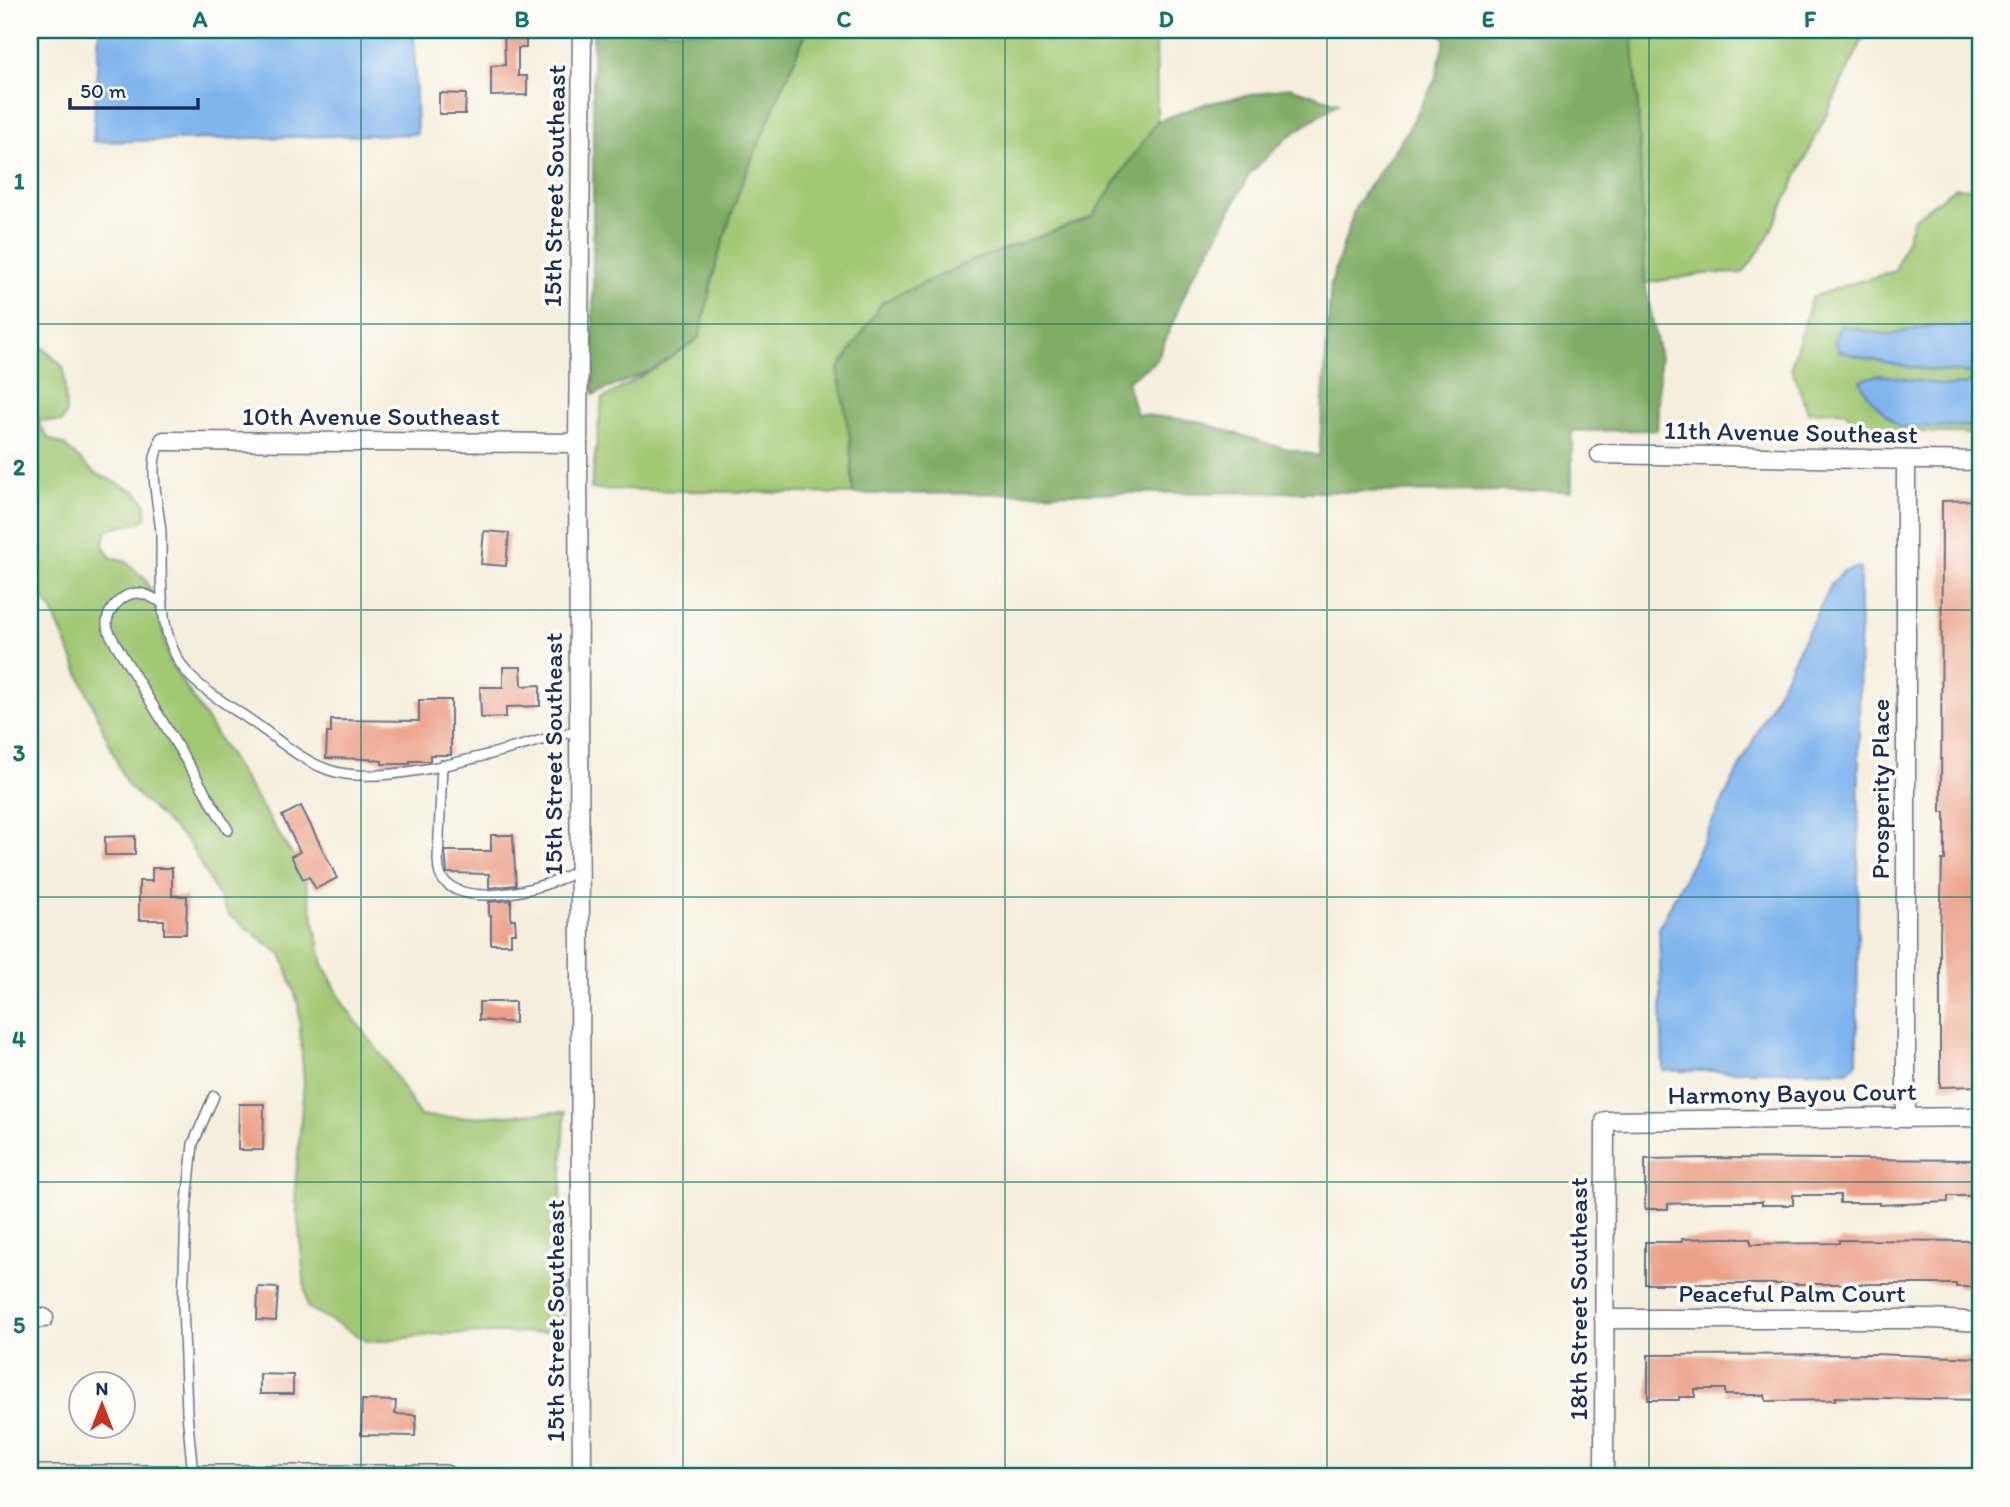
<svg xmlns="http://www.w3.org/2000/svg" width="2010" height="1507" viewBox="0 0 2010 1507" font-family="Itim,sans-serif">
<rect width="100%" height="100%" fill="#fdfcf7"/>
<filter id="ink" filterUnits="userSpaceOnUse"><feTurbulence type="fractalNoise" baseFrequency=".0143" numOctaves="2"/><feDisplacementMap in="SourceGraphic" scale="14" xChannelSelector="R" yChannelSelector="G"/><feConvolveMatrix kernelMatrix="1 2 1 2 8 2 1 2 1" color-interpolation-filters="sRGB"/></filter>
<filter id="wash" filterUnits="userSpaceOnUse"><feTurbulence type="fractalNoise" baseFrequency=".00686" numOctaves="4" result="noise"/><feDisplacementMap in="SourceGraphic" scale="28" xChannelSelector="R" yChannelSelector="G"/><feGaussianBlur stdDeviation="1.57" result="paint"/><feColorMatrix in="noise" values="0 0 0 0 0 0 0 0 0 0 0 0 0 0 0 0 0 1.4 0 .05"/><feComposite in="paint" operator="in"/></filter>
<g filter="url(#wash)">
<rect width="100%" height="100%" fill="#f6eedc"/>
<g fill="#a1c873" stroke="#5e7c68" stroke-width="2">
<path d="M807 30H1156L1157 121 1092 217 967 263 882 303 850 439 853 494 591 489 602 399 654 369 699 338 717 260 741 185Z"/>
<path d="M1632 30H1867L1765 243 1743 273 1704 274 1645 283 1638 105Z"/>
<path d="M1956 187 1980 189V323L1961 326H1930L1889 335 1840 326 1839 351C1883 364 1931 372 1977 373L1968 384 1951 386 1880 375 1899 427 1980 426V434L1917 432 1878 441 1844 411 1808 412 1791 367 1812 297 1843 286 1895 271 1914 218Z"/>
<path d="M30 335 64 368 66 413 62 422 37 420 48 438 64 445 95 473 137 492 145 503 147 517 141 522 107 530 103 545 111 558 124 560 145 579 159 609 169 660 304 874 323 964 344 1005 386 1061 420 1116C468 1120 517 1113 565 1112L559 1238 563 1332 440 1334 369 1342 307 1307 295 1190 304 1082 298 1003 282 955 228 914 189 843 127 785 53 613 30 577Z"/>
</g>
<g fill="#80ac65" stroke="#4e6e62" stroke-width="2">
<path d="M593 30H807L741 185 717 260 699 338 654 369 593 395Z"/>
<path d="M1436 30H1632L1638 105 1645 283 1660 358 1657 430 1572 431V491L853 494 850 439 838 370 882 302 967 263 1092 217 1157 121 1205 104 1290 87 1338 103 1288 137 1250 173 1212 246 1192 277 1157 360 1127 381 1136 414 1197 421 1272 445 1319 456 1331 283 1356 205 1408 130 1435 80 1445 38Z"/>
</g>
<g fill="#7eb4ed" stroke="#4c72a6" stroke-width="2">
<path d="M99 30H414L417 134 93 142Z"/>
<path d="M1980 323V426L1899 427C1883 412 1868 400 1860 380L1880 375 1951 386 1968 384 1976 373C1930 371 1883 364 1839 351L1834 339 1840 326 1889 335 1930 326H1961Z"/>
<path d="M1860 567 1857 1063 1847 1071H1663L1659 928 1832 583 1844 571Z"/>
</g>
<g id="blocks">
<g fill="#eca188">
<path d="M504 30H526V48H518V76H527V95L491 96V66L505 65Z"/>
<path d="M439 93 466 94 465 114H439Z"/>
<path d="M1980 500V1086L1940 1087V936L1942 860H1945V812H1941L1942 501Z"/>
<path d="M484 531 509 533 506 566 481 564Z"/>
<path d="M503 667H521L522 686 540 685V706L506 707V717L481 718 480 687H503Z"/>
<path d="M419 700H451V755H430V761H410V764H382V761L369 759 326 758 327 733H331V720L419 721Z"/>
<path d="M301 806 337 878 316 889 309 877 303 879 291 856 300 852 282 816Z"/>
<path d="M491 835H513L516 885 489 888V874L447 873 445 851H491Z"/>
<path d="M135 836V855H105V837Z"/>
<path d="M152 868H172V896H187L186 934H164V920H139V881H152Z"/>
<path d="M511 900V919H515L516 933H511V944H491V916H489V902Z"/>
<path d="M479 1002H515V1023L479 1020Z"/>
<path d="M239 1104H264L263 1150H238Z"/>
<path d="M1713 1158 1978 1160 1980 1162V1196H1948V1202L1879 1205V1203H1840V1195H1793V1205H1762V1202H1713L1668 1204V1209H1645V1159Z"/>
<path d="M1724 1238H1751V1244L1839 1243V1240L1980 1241V1287H1956V1284H1645V1242H1682V1239Z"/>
<path d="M258 1287 278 1288 276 1321 257 1320Z"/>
<path d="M1873 1354 1980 1358V1400L1835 1397V1400L1766 1401 1765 1395H1725V1389H1695V1397H1679V1400H1648V1355Z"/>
<path d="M260 1374 293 1375V1394H260Z"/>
<path d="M362 1400 396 1401 395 1414 416 1415 415 1436 361 1435Z"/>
</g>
</g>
</g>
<g filter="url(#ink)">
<use href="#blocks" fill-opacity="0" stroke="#68728a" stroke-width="2"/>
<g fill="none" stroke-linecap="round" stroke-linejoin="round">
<defs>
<g id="lane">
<path d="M164 441C144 454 160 511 161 533 162 581 155 642 193 679 211 696 233 708 253 722 279 740 300 760 329 770 388 791 517 745 579 730"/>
<path d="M163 603C156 600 145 592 136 593 122 594 106 611 107 625 108 632 113 640 117 646L228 830"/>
<path d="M442 765 438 860C439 867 438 875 444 881 472 910 549 887 579 870"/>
<path d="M193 1475 187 1413 183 1304 186 1212 193 1144 214 1096"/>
</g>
<g id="street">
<path d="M164 441 578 443"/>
<path d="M1600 454 1980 461"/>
<path d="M1906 1118V461"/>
<path d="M30 1318H44"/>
<path d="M1604 1319H1933L1980 1322"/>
<path d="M582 1477 578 443 582 30"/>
<path d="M1604 1477 1605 1121 1980 1117"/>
</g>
<path id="secondary" d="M30 1477H445"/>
</defs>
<use href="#lane" stroke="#68728a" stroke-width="12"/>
<use href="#street" stroke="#68728a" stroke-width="21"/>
<use href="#secondary" stroke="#68728a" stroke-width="26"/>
<use href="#lane" stroke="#fff" stroke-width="9"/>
<use href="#street" stroke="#fff" stroke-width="18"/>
<use href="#secondary" stroke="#fbe5cf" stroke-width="23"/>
</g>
</g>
<path fill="none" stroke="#0f766e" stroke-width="2" stroke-opacity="0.55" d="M361 30V1477M683 30V1477M1005 30V1477M1327 30V1477M1649 30V1477M30 324H1980M30 610H1980M30 897H1980M30 1182H1980"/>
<g text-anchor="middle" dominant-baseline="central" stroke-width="7" stroke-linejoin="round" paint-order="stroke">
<g font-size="26" fill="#1b2f5e" stroke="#fdfcf7">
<text transform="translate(554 186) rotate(-89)">15th Street Southeast</text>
<text x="371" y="416">10th Avenue Southeast</text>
<text transform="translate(1791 432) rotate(1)">11th Avenue Southeast</text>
<text transform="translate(553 754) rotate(-90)">15th Street Southeast</text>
<text transform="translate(1880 789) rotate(-90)">Prosperity Place</text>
<text transform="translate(1792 1093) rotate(-1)">Harmony Bayou Court</text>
<text x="1792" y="1293">Peaceful Palm Court</text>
<text transform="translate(1578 1299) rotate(-90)">18th Street Southeast</text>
<text transform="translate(555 1321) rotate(-90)">15th Street Southeast</text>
</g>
</g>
<rect width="2010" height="1507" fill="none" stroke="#fdfcf7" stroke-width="77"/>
<g transform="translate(102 1405)"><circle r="33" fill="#fdfcf7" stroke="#a3aaba" stroke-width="2"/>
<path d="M0-5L12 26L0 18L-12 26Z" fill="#c8321e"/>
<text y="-10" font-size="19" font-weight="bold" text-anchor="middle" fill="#1b2f5e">N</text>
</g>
<path d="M70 98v10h128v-10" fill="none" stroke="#1b2f5e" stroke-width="3.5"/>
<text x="80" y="98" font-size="21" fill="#1b2f5e" stroke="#fdfcf7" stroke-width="5" paint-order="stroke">50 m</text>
<rect x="38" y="38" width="1934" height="1430" fill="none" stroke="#0f766e" stroke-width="2.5"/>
<g font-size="23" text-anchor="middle" font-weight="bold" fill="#0f766e">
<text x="200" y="27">A</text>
<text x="522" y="27">B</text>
<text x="844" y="27">C</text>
<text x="1166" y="27">D</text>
<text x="1488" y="27">E</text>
<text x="1810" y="27">F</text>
<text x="19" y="189">1</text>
<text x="19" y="475">2</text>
<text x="19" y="761">3</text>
<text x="19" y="1047">4</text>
<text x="19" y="1333">5</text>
</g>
</svg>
